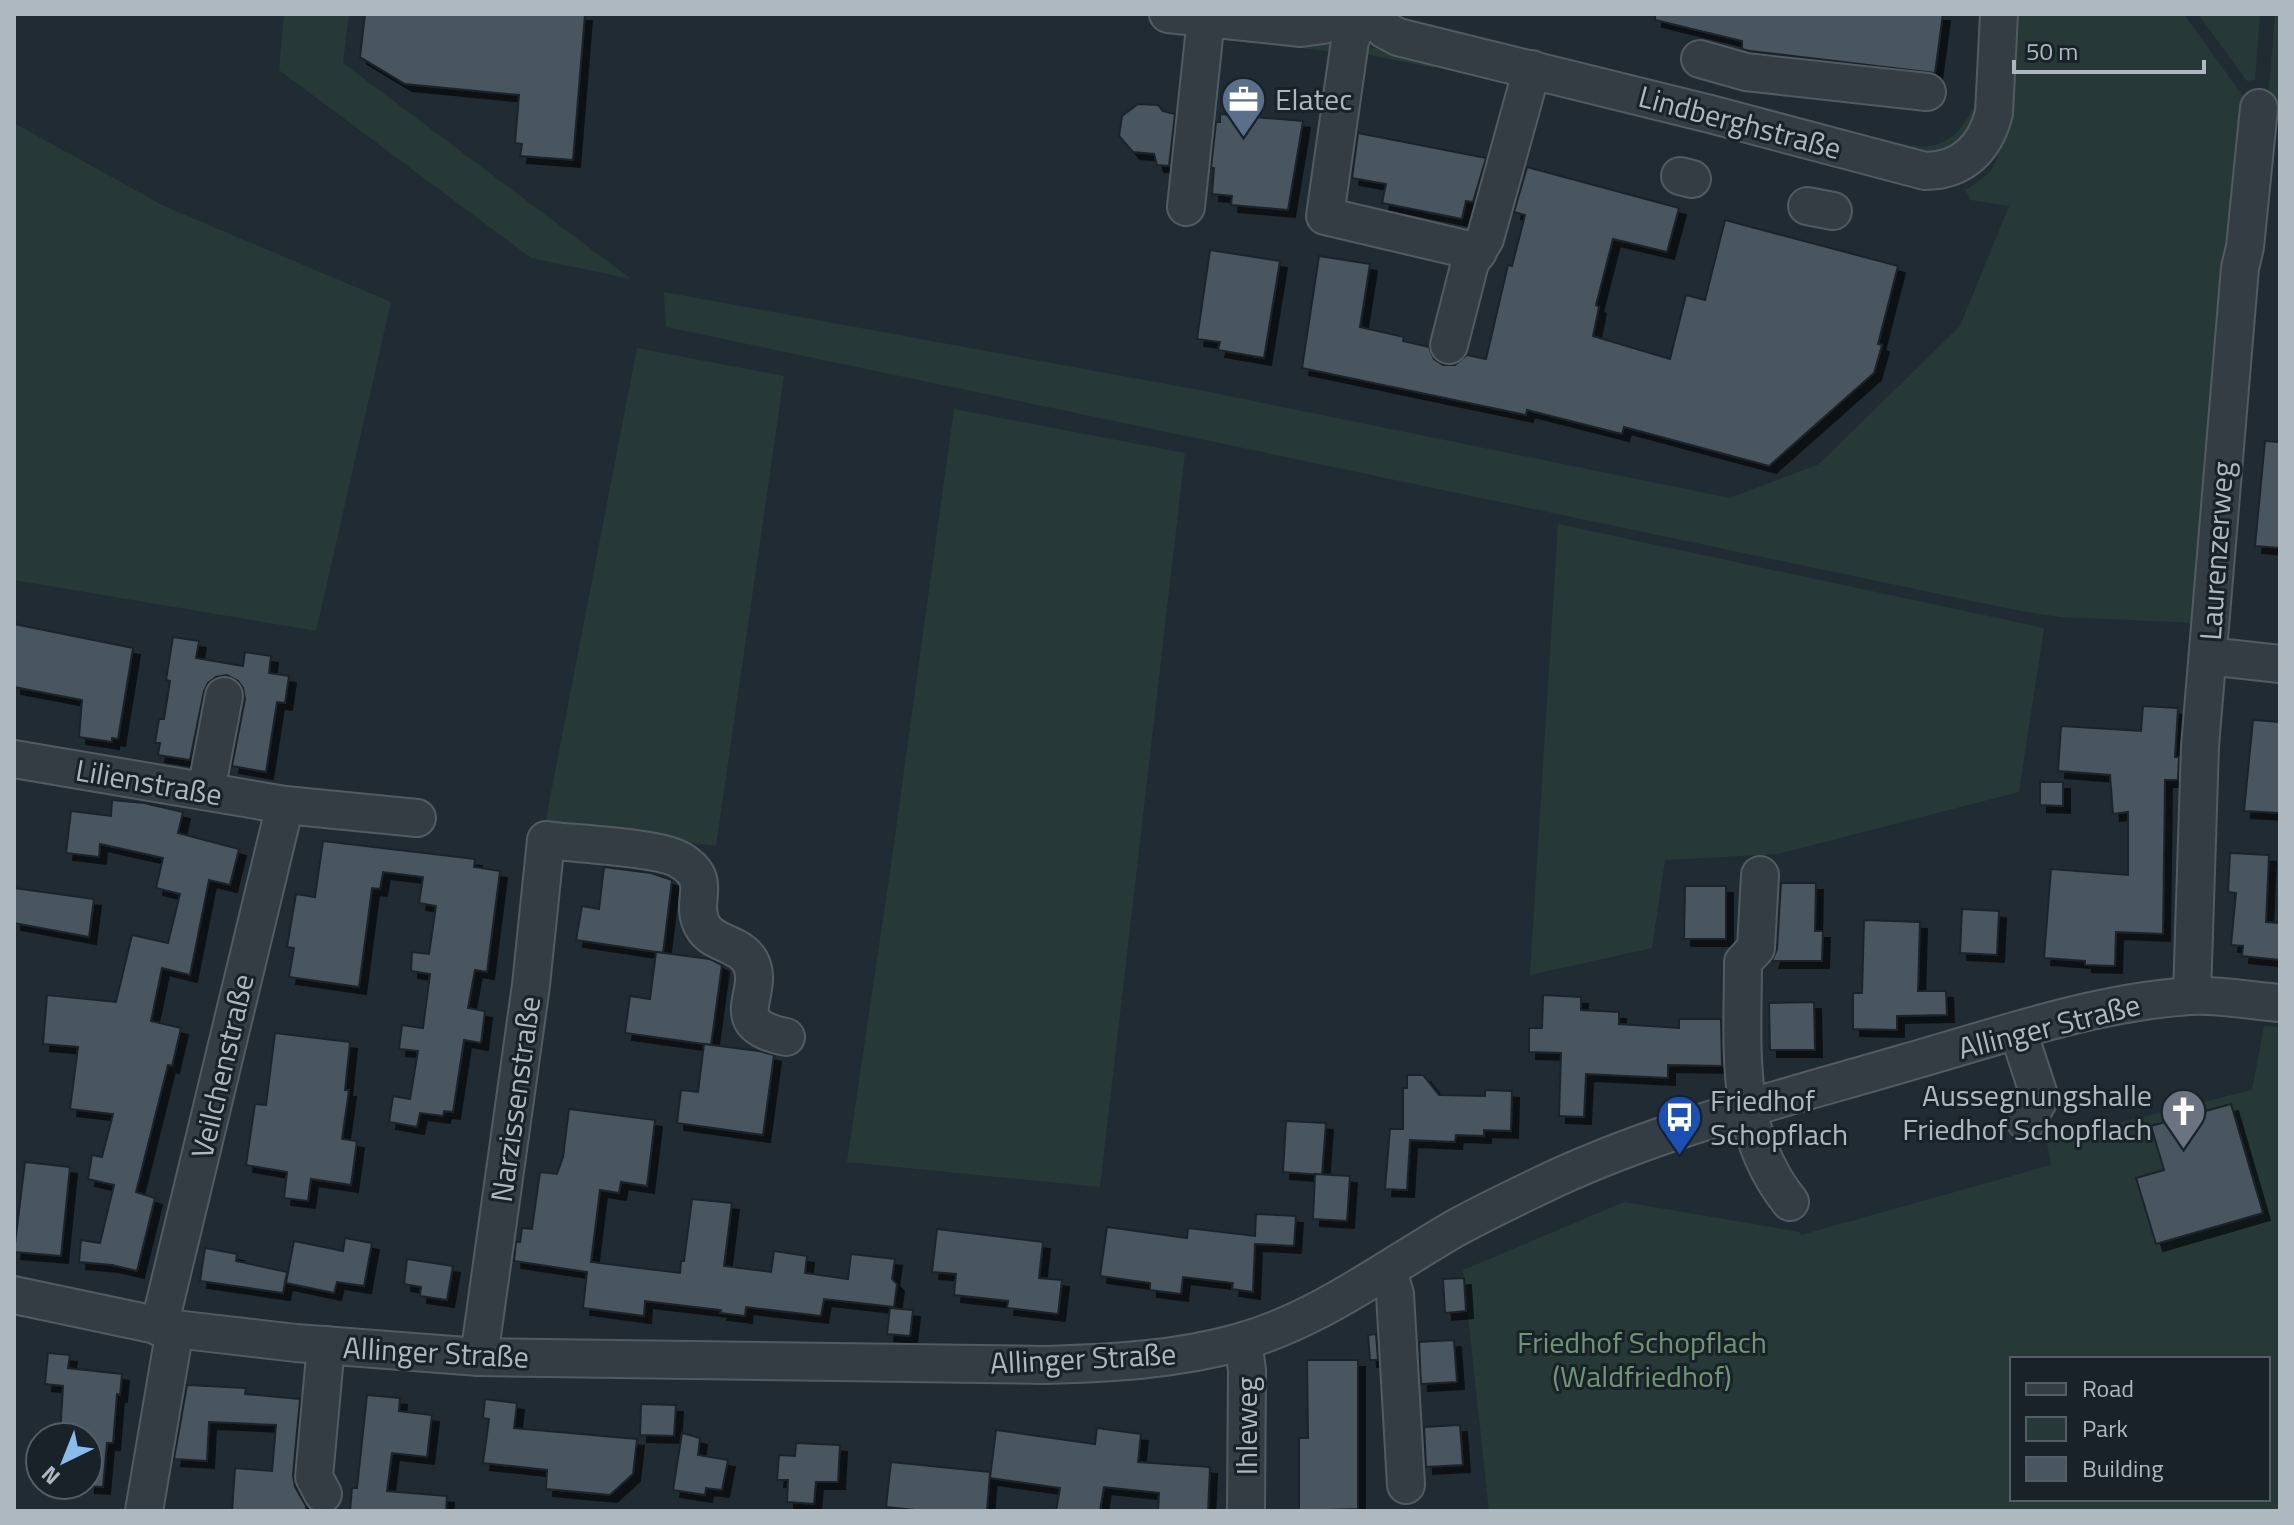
<svg xmlns="http://www.w3.org/2000/svg" width="2294" height="1525" viewBox="0 0 2294 1525" font-family="'Titillium Web',sans-serif">
<defs>
<filter id="shadow"><feDropShadow dx="7" dy="7" stdDeviation="0" flood-color="#0009"/></filter>
</defs>
<rect width="100%" height="100%" fill="#212b33"/>
<g fill="#263936" fill-rule="evenodd">
<path d="M284 14H349L343 63 631 279 531 258 279 70Z"/>
<path d="M2014 14H2184L2250 106 2196 623 2060 617 2020 611 666 327 664 292 1194 389 1730 498 1819 464 1960 326 2009 206 1971 200 1965 190C1976 183 1986 178 1993 167 2013 136 2011 53 2014 14Z"/>
<path d="M2198 14H2260L2255 80 2247 81Z"/>
<path d="M2275 14H2280V102L2269 90Z"/>
<path d="M1229 32 1333 44 1337 52 1224 40Z"/>
<path d="M1371 47 1430 59 1434 68 1365 54Z"/>
<path d="M1973 108 1980 109C1957 155 1941 158 1893 149L1895 142C1933 153 1956 144 1973 108Z"/>
<path d="M14 123 164 206 391 302 316 631 14 580Z"/>
<path d="M637 348 784 376 716 846 545 824Z"/>
<path d="M954 409 1185 453 1100 1187 847 1162 891 865Z"/>
<path d="M1558 524 2044 628 2019 792 1778 854 1665 860 1652 948 1530 975Z"/>
<path d="M2264 1026 2280 1027V1511H1489L1463 1270 1624 1202 1800 1232 1801 1235 2051 1165 2047 1143 2097 1128 2252 1090ZM2012 1359H2268V1499H2012Z"/>
</g>
<g fill="#49565f" stroke="#1c242b" stroke-width="2" filter="url(#shadow)">
<path d="M365 14H585L573 160 520 156 522 144 515 143 519 95 405 84 360 57Z"/>
<path d="M1655 14H1943L1935 73 1750 51 1742 49V41L1655 20Z"/>
<path d="M1138 104 1158 105 1163 111 1175 114 1169 166 1157 165 1154 154 1133 152 1119 136 1122 116Z"/>
<path d="M1220 114 1303 121 1288 210 1231 205 1232 196 1212 194 1214 168H1211L1216 122H1220Z"/>
<path d="M1358 133 1486 158 1473 202 1466 201 1462 219 1382 203 1386 184 1352 178Z"/>
<path d="M1527 167 1679 208 1667 252 1613 239 1596 305 1599 307 1593 336 1670 359 1686 295 1705 300 1725 220 1898 266 1878 344 1882 345 1874 373 1769 466 1624 427 1622 434 1527 410 1526 415 1302 368 1319 256 1370 264 1360 327 1404 337 1403 341 1429 347 1434 359 1443 365H1455L1467 355 1486 359 1508 265 1512 266 1525 215 1514 212Z"/>
<path d="M1210 250 1280 261 1264 358 1218 350 1220 342 1197 339Z"/>
<path d="M2265 441 2280 442V548L2255 546Z"/>
<path d="M14 624 133 648 118 739 112 738V742L79 737 82 700 14 687Z"/>
<path d="M173 637 199 641 196 658 243 666 245 652 271 656 269 673 289 676 285 703 277 702 266 772 232 766 245 699 243 688 238 681 227 675 216 677 208 683 204 691 190 760 158 755 160 743H155L159 719H164L170 681 166 680Z"/>
<path d="M2143 706 2178 708 2175 757H2179L2178 780H2165L2163 934 2116 932 2115 966 2085 965V961L2044 958 2051 869 2128 875V812L2113 814 2110 775 2058 771 2061 726 2141 731Z"/>
<path d="M2253 720 2280 722V813L2244 811Z"/>
<path d="M2040 782H2063V806L2040 805Z"/>
<path d="M112 800 144 803 183 812 178 833 239 849 230 885 209 880 190 975 162 968 151 1021 181 1028 172 1066 168 1065 136 1192 155 1198 137 1271 112 1265 79 1262 81 1240 100 1243 114 1185 88 1179 92 1155 102 1157 113 1114 70 1109 78 1047 43 1044 47 995 116 1002 132 935 168 943 180 894 156 888 163 858 100 844 99 857 66 853 71 811 111 816Z"/>
<path d="M323 841 475 859 474 867 500 871 487 972 475 970 468 1008 485 1011 481 1043 464 1040 453 1112 444 1111 443 1116 420 1113 417 1127 389 1122 393 1096 410 1099 418 1051 399 1049 402 1025 423 1028 430 974 411 971 412 952 429 954 436 906 419 903 423 877 383 872 380 889 372 888 359 987 289 977 294 948 287 947 296 894 315 897Z"/>
<path d="M2230 853 2269 855 2266 922 2280 923V960L2242 956 2243 946 2231 945 2236 893 2228 892Z"/>
<path d="M604 867 651 873 672 880 663 953 576 940 582 906 599 909Z"/>
<path d="M1781 883H1816L1815 931H1823L1822 961H1772L1777 949Z"/>
<path d="M1685 886H1726V939H1684Z"/>
<path d="M14 888 94 899 89 937 14 923Z"/>
<path d="M1962 909 1999 911 1997 955 1960 953Z"/>
<path d="M1864 920 1920 922 1918 991H1946L1947 1015 1897 1016V1030L1853 1029V993H1862Z"/>
<path d="M656 952 710 959 722 965 711 1045 625 1033 630 996 650 999Z"/>
<path d="M1543 995 1581 997V1010L1619 1012V1024L1679 1028V1019H1721L1722 1066 1668 1065V1078L1586 1074 1584 1117 1559 1116 1561 1053 1529 1052V1028H1542Z"/>
<path d="M1814 1002 1815 1050H1770L1769 1003Z"/>
<path d="M275 1033 350 1042 345 1090H349L342 1139 357 1141 351 1185 311 1179 308 1201 284 1198 287 1172 246 1165 255 1104 266 1105Z"/>
<path d="M704 1044 759 1051 774 1055 763 1135 677 1123 681 1090 698 1092Z"/>
<path d="M1407 1075H1423L1439 1095 1485 1096V1090L1512 1091 1511 1131 1484 1130V1136L1456 1135 1455 1142 1410 1140 1407 1190 1385 1189 1390 1129H1403V1088H1407Z"/>
<path d="M2231 1104 2263 1213 2156 1244 2136 1178 2164 1170 2151 1126Z"/>
<path d="M569 1109 655 1120 647 1186 621 1182 619 1193 600 1190 591 1262 680 1273 681 1261H684L692 1199 732 1203 724 1266 771 1272 774 1251 807 1256 805 1273 848 1279 851 1254 895 1259 892 1279 897 1284 894 1307 824 1299 821 1316 746 1307 745 1316 720 1313 721 1310 645 1301 644 1316 583 1308 587 1272 514 1261 516 1242H520L522 1228 532 1229 540 1172 557 1174 563 1157Z"/>
<path d="M1286 1121 1326 1123 1322 1175 1283 1172Z"/>
<path d="M25 1162 70 1167 61 1256 14 1252Z"/>
<path d="M1315 1174 1350 1176 1347 1221 1313 1219Z"/>
<path d="M1256 1214 1296 1216 1294 1246 1255 1244 1253 1292 1232 1289 1233 1283 1183 1277 1181 1294 1150 1290V1283L1100 1276 1107 1227 1187 1238 1188 1228 1255 1236Z"/>
<path d="M937 1229 1043 1242 1039 1278 1062 1280 1058 1314 1007 1308 1008 1301 954 1295 956 1274 932 1272Z"/>
<path d="M345 1238 372 1243 364 1286 337 1282 334 1293 286 1283 294 1241 343 1251Z"/>
<path d="M205 1248 237 1254 236 1261 287 1272 283 1293 200 1281Z"/>
<path d="M407 1259 453 1266 447 1300 420 1296 421 1287 404 1284Z"/>
<path d="M1464 1278 1466 1311 1445 1313 1443 1279Z"/>
<path d="M890 1308 913 1310 910 1336 887 1334Z"/>
<path d="M1376 1334 1378 1360H1370L1368 1335Z"/>
<path d="M1454 1340 1457 1382 1421 1384 1419 1342Z"/>
<path d="M48 1353 70 1355 68 1368 122 1374 120 1395 117 1394 113 1443H107L103 1487 88 1486V1437H60L63 1386 45 1384Z"/>
<path d="M1307 1360H1358V1509L1299 1511V1438H1308Z"/>
<path d="M187 1385 246 1388 245 1394 300 1399 293 1475 295 1487 306 1506V1511H232L235 1468 272 1471 276 1425 209 1422 207 1461 174 1459Z"/>
<path d="M367 1395 400 1398 399 1411 432 1415 427 1457 392 1453 387 1491 447 1496 446 1511H350L352 1488H357Z"/>
<path d="M485 1399 517 1403 514 1428 637 1439 633 1474 610 1495 546 1489 547 1470 483 1463 489 1419 483 1418Z"/>
<path d="M641 1404 676 1405 674 1436 640 1435Z"/>
<path d="M1460 1425 1463 1465 1426 1467 1424 1427Z"/>
<path d="M1097 1428 1141 1434 1138 1462 1210 1467 1208 1511H1158L1159 1493 1104 1487 1100 1511H1056L1060 1488 990 1478 996 1430 1095 1444Z"/>
<path d="M682 1433 700 1438 698 1455 728 1460 722 1490 706 1488 705 1495 673 1490Z"/>
<path d="M796 1443 840 1445 838 1482H816L814 1504 787 1502 788 1480H777L779 1455 795 1456Z"/>
<path d="M891 1462 990 1472 987 1511H925L886 1507Z"/>
</g>
<g fill="none" stroke-linecap="round" stroke-linejoin="round">
<defs>
<g id="minor">
<path d="M1168 14 1301 28 1323 25 1351 14"/>
<path d="M1362 14 1350 41 1325 216 1478 252"/>
<path d="M1369 14 1385 30 1398 37 1710 114 1925 171C1963 171 1985 148 1994 113L1999 14"/>
<path d="M1700 59 1746 72 1927 92"/>
<path d="M1680 176 1692 179"/>
<path d="M1807 206 1833 211"/>
<path d="M1186 207 1206 18"/>
<path d="M1449 345 1470 263 1485 239 1532 69"/>
<path d="M2208 656 2280 664"/>
<path d="M14 759 285 805 417 818"/>
<path d="M206 791 224 696"/>
<path d="M1760 875 1756 948 1743 962C1743 1047 1733 1131 1790 1202"/>
<path d="M2192 995 2200 746 2240 268 2245 247 2259 108"/>
<path d="M2018 1031 2040 1098 2026 1122"/>
<path d="M1388 1271 1395 1294 1406 1485"/>
<path d="M14 1295 175 1329 296 1343 479 1357 1045 1365C1111 1363 1176 1360 1240 1342 1318 1320 1385 1269 1454 1229 1486 1211 1521 1195 1554 1179 1667 1127 1789 1097 1908 1062 2000 1036 2093 1003 2189 996 2218 994 2251 1001 2280 1003"/>
<path d="M159 1327 285 805"/>
<path d="M1243 1341 1247 1370 1246 1511"/>
<path d="M479 1357 531 985 546 840C575 844 660 847 680 860 715 881 689 899 702 925 712 945 739 942 750 961 767 993 721 1024 786 1037"/>
<path d="M323 1494 314 1477 326 1345"/>
<path d="M144 1511 175 1329"/>
</g>
</defs>
<use href="#minor" stroke="#525b62" stroke-width="40"/>
<use href="#minor" stroke="#343d44" stroke-width="36"/>
</g>
<defs>
<symbol id="office-pin" viewBox="-11 -11 22 30"><path d="M0 17L-7.5 6A9.5 9.5 0 1 1 7.5 6Z" fill="#5c6f8a" stroke="#1a2229"/><path d="M-6-3h4V-5.5h4V-3h4V5H-6ZM-1-4.5V-3h2v-1.5ZM-6 0V1H6V0Z" fill="#fff"/></symbol>
<symbol id="church-pin" viewBox="-11 -11 22 30"><path d="M0 17L-7.5 6A9.5 9.5 0 1 1 7.5 6Z" fill="#6b7280" stroke="#1a2229"/><path d="M-1.2-6h2.4v3.5h3.3v2.4h-3.3V6h-2.4V-.1h-3.3v-2.4h3.3Z" fill="#fff"/></symbol>
<symbol id="bus-pin" viewBox="-11 -11 22 30"><path d="M0 17L-7.5 6A9.5 9.5 0 1 1 7.5 6Z" fill="#1a4fb4" stroke="#1a2229"/><path d="M-5-6H5V4H4V6H2V4H-2V6H-4V4H-5ZM-3.5-4V0h7V-4ZM-3.5 1.2v1.5H-2V1.2ZM2 1.2v1.5H3.5V1.2Z" fill="#fff"/></symbol>
</defs>
<g fill-rule="evenodd">
<use href="#office-pin" x="1218" y="74" width="51" height="69"/>
<use href="#church-pin" x="2158" y="1086" width="51" height="69"/>
<use href="#bus-pin" x="1654" y="1092" width="51" height="69"/>
</g>
<g text-anchor="middle" dominant-baseline="central" stroke-width="6" stroke-linejoin="round" paint-order="stroke">
<g font-size="30" fill="#aeb8c1" stroke="#1a2229" text-anchor="start">
<text x="1275" y="99">Elatec</text>
<text x="2152" y="1095" text-anchor="end">Aussegnungshalle<tspan x="2152" dy="34">Friedhof Schopflach</tspan></text>
<text x="1710" y="1100">Friedhof<tspan x="1710" dy="34">Schopflach</tspan></text>
</g>
<g font-size="30" fill="#aeb8c1" stroke="#1a2229">
<text transform="translate(1740 122) rotate(15)">Lindberghstraße</text>
<text transform="translate(2216 551) rotate(-86)">Laurenzerweg</text>
<text transform="translate(149 782) rotate(10)">Lilienstraße</text>
<text transform="translate(2049 1026) rotate(-14)">Allinger Straße</text>
<text transform="translate(222 1066) rotate(-77)">Veilchenstraße</text>
<text transform="translate(515 1099) rotate(-82)">Narzissenstraße</text>
<text transform="translate(436 1352) rotate(3)">Allinger Straße</text>
<text transform="translate(1083 1358) rotate(-3)">Allinger Straße</text>
<text transform="translate(1246 1426) rotate(-90)">Ihleweg</text>
</g>
<g font-size="30" fill="#709573" stroke="#1a2229">
<text x="1642" y="1342">Friedhof Schopflach<tspan x="1642" dy="34">(Waldfriedhof)</tspan></text>
</g>
</g>
<rect width="2294" height="1525" fill="none" stroke="#aeb8c1" stroke-width="32"/>
<rect x="2010" y="1357" width="260" height="144" fill="#1a2229" stroke="#555e66" stroke-width="2"/>
<rect x="2026" y="1383" width="40" height="12" fill="#343d44" stroke="#555e66" stroke-width="2"/>
<text x="2082" y="1397" font-size="24" fill="#aeb8c1">Road</text>
<rect x="2026" y="1417" width="40" height="24" fill="#263936" stroke="#555e66" stroke-width="2"/>
<text x="2082" y="1437" font-size="24" fill="#aeb8c1">Park</text>
<rect x="2026" y="1457" width="40" height="24" fill="#49565f" stroke="#555e66" stroke-width="2"/>
<text x="2082" y="1477" font-size="24" fill="#aeb8c1">Building</text>
<g transform="translate(64 1461) rotate(223)"><circle r="38" fill="#1a2229" stroke="#555e66" stroke-width="2"/>
<path d="M0-6L14 30L0 20L-14 30Z" fill="#88bcec"/>
<text y="-12" font-size="22" font-weight="bold" text-anchor="middle" fill="#aeb8c1">N</text>
</g>
<path d="M2014 60v12h190v-12" fill="none" stroke="#aeb8c1" stroke-width="4"/>
<text x="2026" y="60" font-size="24" fill="#aeb8c1" stroke="#1a2229" stroke-width="6" paint-order="stroke">50 m</text>
</svg>
